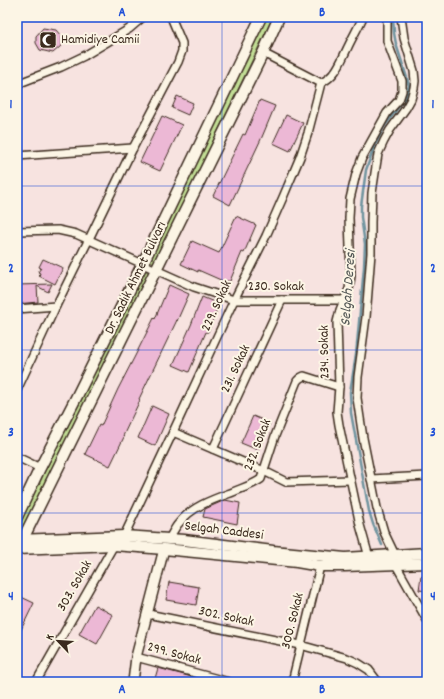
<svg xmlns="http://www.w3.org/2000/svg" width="444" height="699" viewBox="0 0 444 699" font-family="Dekko,sans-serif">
<rect width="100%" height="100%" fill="#f7e3e0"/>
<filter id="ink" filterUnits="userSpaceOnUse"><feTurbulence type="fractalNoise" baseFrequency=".025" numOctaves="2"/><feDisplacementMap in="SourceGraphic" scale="8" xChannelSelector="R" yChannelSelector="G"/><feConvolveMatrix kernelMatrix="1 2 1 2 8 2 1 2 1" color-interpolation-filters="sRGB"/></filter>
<g filter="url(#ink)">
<g fill="#c2de95" stroke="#7e845a">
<path d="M267 17H273L154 263 149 260Z"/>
<path d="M145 270 149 273 20 532 17 530V520L82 397Z"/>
</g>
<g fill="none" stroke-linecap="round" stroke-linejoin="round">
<path stroke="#70949f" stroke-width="2.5" d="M382 545 373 524 369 511 351 413 350 392 356 355 364 267 365 244 361 217V206L366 170 375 145 384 127 405 98 409 86 407 78 396 44 394 33 393 17"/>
</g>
<g fill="#ecb8d5" stroke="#3b2a1e">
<path d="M43 28 56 30 61 36V46L53 53 40 50 36 43V36Z"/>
<path d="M177 96 193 103 188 115 172 108Z"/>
<path d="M260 100 275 106 262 137 230 205 213 196 243 134 245 135Z"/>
<path d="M286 115 303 123 290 151 273 143Z"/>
<path d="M162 116 182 125 160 171 140 162Z"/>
<path d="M236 216 256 225 244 253 242 252 230 281H223L198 270V272L181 264 192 241 219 253Z"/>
<path d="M43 259 63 268 55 284 39 276 40 273 38 272 41 268 39 267Z"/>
<path d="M52 284 48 292 37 286 38 302 17 304V285Z"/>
<path d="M169 285 189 294 177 321V320L139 399 140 400 123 436 124 437 110 466 85 454 99 425 101 426 118 389 135 356 154 318 155 319Z"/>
<path d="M202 297 219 304 208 332H206L189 372 173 365 191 325Z"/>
<path d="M152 406 169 414 155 446 138 438Z"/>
<path d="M253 416 270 423 258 450 241 443Z"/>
<path d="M225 500 240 503 237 524 203 517 205 509Z"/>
<path d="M421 576 427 577V591L419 590Z"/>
<path d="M169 582 199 587 196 605 166 600Z"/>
<path d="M17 595 34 603 17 638Z"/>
<path d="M95 605 113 615 97 644 79 634Z"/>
<path d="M158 668 203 680V682H154Z"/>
</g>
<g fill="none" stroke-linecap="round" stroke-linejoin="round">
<defs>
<g id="minor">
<path d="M263 53 321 83"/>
<path d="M321 83C336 76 340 63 347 49 352 38 358 28 363 17"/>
<path d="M17 84 61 67 84 56 129 29 143 17"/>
<path d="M17 156 133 148"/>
<path d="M17 231 58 230 76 234 194 287 234 300H345"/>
<path d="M17 309 56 306"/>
<path d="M17 390 56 306 89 239 133 148 178 62 182 51V43L171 17"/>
<path d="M173 432 264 471 286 482 350 480"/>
<path d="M213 449 282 300"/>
<path d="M17 457 40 468"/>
<path d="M371 479 427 476"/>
<path d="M124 536 173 432 234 300 266 236 284 195 300 157 308 133 321 83"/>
<path d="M169 539C172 534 175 527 179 523 192 506 214 499 233 492 242 488 253 485 261 479L275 436 297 381 300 378 304 376 339 387"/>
<path d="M395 555 384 532 377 508 363 438 357 398 358 377 366 317 371 253V222L372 193 375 173 378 154 384 141 390 130 406 108 411 99 414 88 415 81 414 71 404 38 401 17"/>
<path d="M369 557 360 525 339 425 337 412 339 387 337 322 340 310 349 289 351 276 349 218 350 199 356 174 362 158 387 113 399 100 402 91V81L387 41V17"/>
<path d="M396 565 427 620"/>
<path d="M148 614 300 645 347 658 358 663 369 670 378 682"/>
<path d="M136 657 229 682"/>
<path d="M36 682 114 545"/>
<path d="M292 682 320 566"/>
</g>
<path id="tertiary" d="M133 682 136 657 164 549"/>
<g id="secondary">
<path d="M17 517 40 468 78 394 143 263 261 17"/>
<path d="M17 540 124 536 184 540 273 551 345 558 427 553"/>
<path d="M17 549 114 545 164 549 297 562 320 566H344L427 563"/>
<path d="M17 551 263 53 279 17"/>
</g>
</defs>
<use href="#minor" stroke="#3b2a1e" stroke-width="10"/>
<use href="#tertiary" stroke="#3b2a1e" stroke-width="12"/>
<use href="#secondary" stroke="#3b2a1e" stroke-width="13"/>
<use href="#minor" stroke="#fcf5e5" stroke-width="7"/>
<use href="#tertiary" stroke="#fcf5e5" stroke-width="9"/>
<use href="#secondary" stroke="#fcf5e5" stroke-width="10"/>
</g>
</g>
<path fill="none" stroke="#1d4ed8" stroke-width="1" stroke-opacity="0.55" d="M222 17V682M17 186H427M17 350H427M17 513H427"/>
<defs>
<symbol id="mosque-square" viewBox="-11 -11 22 22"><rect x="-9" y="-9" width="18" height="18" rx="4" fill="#3b2a1e" stroke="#fcf5e5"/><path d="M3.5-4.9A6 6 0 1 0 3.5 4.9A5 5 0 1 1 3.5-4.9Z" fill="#fff"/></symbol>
</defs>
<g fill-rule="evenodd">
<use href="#mosque-square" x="38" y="30" width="20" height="20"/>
</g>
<g text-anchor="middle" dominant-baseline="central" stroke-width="4" stroke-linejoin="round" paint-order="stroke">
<g font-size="14" fill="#3b2a1e" stroke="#fcf5e5" text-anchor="start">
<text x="61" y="40">Hamidiye Camii</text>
</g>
<g font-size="14" fill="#3b2a1e" stroke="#fcf5e5">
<text transform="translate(136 278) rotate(-64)">Dr. Sadık Ahmet Bulvarı</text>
<text x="276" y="287">230. Sokak</text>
<text transform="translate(217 306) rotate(-65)">229. Sokak</text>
<text transform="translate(325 352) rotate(-91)">234. Sokak</text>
<text transform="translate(236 369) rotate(-65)">231. Sokak</text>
<text transform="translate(258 445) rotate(-69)">232. Sokak</text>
<text transform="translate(224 531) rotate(7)">Selgah Caddesi</text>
<text transform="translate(75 586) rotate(-60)">303. Sokak</text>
<text transform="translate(226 617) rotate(12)">302. Sokak</text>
<text transform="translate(293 621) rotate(-76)">300. Sokak</text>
<text transform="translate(174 654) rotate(15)">299. Sokak</text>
</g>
<g font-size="15" font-style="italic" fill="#515654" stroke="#fcf5e5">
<text transform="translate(349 288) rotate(-86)">Selgah Deresi</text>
</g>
</g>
<rect width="444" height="699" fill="none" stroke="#fcf5e5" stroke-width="44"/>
<g transform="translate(58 641) rotate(295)" stroke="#fcf5e5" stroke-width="3" paint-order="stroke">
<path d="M0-3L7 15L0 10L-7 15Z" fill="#3b2a1e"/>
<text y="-6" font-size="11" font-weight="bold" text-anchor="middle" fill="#3b2a1e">K</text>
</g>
<rect x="22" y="22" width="400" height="655" fill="none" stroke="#1d4ed8" stroke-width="1.5"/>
<g font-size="13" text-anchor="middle" font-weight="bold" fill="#1d4ed8">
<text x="122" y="16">A</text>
<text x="322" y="16">B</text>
<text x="11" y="108">1</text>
<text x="433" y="108">1</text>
<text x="11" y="272">2</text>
<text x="433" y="272">2</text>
<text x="11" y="436">3</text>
<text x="433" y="436">3</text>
<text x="11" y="600">4</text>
<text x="433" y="600">4</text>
<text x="122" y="693">A</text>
<text x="322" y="693">B</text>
</g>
</svg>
